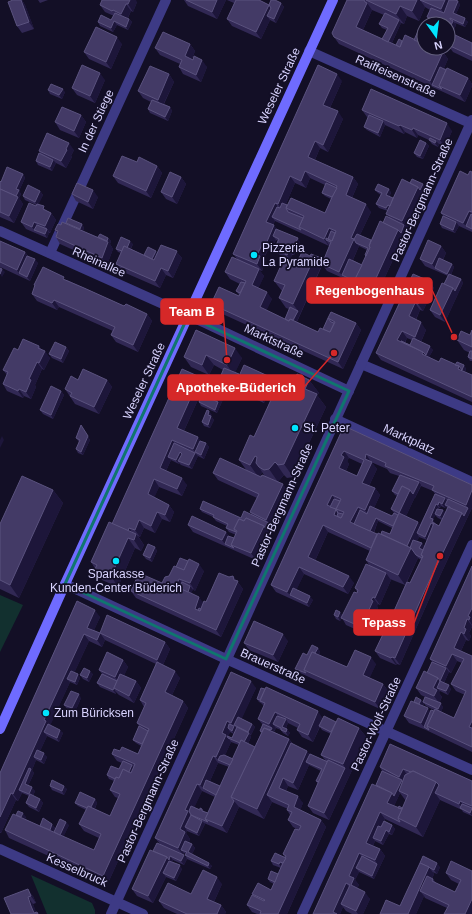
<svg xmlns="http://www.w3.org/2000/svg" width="472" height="914" viewBox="0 0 472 914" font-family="Helvetica,sans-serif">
<rect width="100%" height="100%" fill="#130f26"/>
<g fill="#12302f">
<path d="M0 595 23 605 0 652Z"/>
<path d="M31 875 92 903 95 910V914H47Z"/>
</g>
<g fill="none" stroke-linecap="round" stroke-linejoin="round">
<g stroke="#3d3a85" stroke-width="10">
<path d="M309 51 472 124"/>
<path d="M0 231 203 322 349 391"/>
<path d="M50 253 166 0"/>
<path d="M361 364 472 411"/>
<path d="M335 419 472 482"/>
<path d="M65 584 226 659 472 770"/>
<path d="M0 849 143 914"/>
<path d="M111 914 472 120"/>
<path d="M302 914 472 545"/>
</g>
<path stroke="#6f6bff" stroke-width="10" d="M0 729 65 584 333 0"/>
</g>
<g fill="#312854" fill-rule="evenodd">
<path d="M13 0H22L25 5 34 29 22 33 17 26Z"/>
<path d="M38 0H48L40 3Z"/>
<path d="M184 0H226L217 19 188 6Z"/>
<path d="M227 0H259L269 5 281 3 284 7 276 23 270 20 261 39 232 26 227 19 234 3Z"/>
<path d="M347 0H455L458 1 460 5 456 14 468 22 465 27 455 23 456 25 451 36 448 34V24H438L430 20 427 17 430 10 425 7 419 21 407 16 404 24 401 23 392 43 396 45 402 41 424 48 443 52 448 59 444 68 468 78 472 84V86L465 102 339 44 334 37ZM372 10 384 15 379 24 382 28 387 30 382 39 363 30Z"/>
<path d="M137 2 133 12 131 11 128 18 132 22 128 30 117 25 113 32 100 26 98 22 111 20 114 16 105 12 100 5Z"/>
<path d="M472 43V61L453 52 448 45Z"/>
<path d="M122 44 111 69 89 59 84 52Z"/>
<path d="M190 44 195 51 192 59 207 67 201 82 183 74 179 67 180 64 160 55 155 48Z"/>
<path d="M169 74 174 82 164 104 170 107 172 111 168 121 150 113 148 109 151 102 143 98 138 91Z"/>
<path d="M105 80 95 103 77 95 72 88Z"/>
<path d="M342 81 330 108 343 119 328 152 320 148 315 160 353 177 358 184 352 198 371 212 360 235 371 240 383 223 389 217 386 214 388 211 379 208 376 204 381 195 378 193 375 190 389 189 391 193 389 197 393 198 410 183 426 188 374 301 354 291 351 288 354 283 327 271 322 264 320 267 321 268 297 322 318 332 323 329 331 312 356 323 361 330 343 369 216 311 211 304 239 296V295L236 291 240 284 230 279 225 272 238 260 233 254ZM310 178 325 185 322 193 325 196 331 199 325 213 286 204 295 183 306 188ZM275 221 329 246V245L330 246 323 261 321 258 310 256 274 281 282 291 279 298 286 308 289 309 285 319 266 310 272 299 258 288 264 276 259 270 262 271 265 263 263 260 268 250 270 251 276 240 278 241 274 249 276 253 290 259 292 255H294L300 242 276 229 273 225ZM359 246 367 250 365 255 366 256 362 265 353 260Z"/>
<path d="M48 90 65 92 62 99 50 94Z"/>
<path d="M362 110 452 131 445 147 439 144 438 147 432 144 429 140 418 135 417 138 405 132 404 134 385 125 380 137 367 130 364 127 368 118 367 117Z"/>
<path d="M81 115 86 122 79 138 60 130 55 122Z"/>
<path d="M426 143 429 146 423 159 417 157 414 153Z"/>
<path d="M74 150 71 156 72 157 66 168 56 163 52 171 38 165 36 161 40 153 39 151Z"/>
<path d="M137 162 157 166 162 173 151 198 118 183 113 176Z"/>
<path d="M472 172V232L459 226 455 233 442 228 440 224 443 216 441 213 468 175Z"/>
<path d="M23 174 25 178 19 191 21 194 19 198 23 204 14 223 0 217V181L1 182Z"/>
<path d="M181 177 186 184 177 204 166 199 161 192Z"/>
<path d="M40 191 43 195 38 204 47 211 51 213 56 220 50 233H49L47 238 26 229 21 222 36 205 25 200 23 196Z"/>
<path d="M72 194 98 197 93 209 76 201Z"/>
<path d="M66 223 82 224 84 228 83 231 98 237 108 238 111 241 110 244 113 249 107 265 60 244 56 237 57 233 55 230 61 225Z"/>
<path d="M0 241 25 252 28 256 38 263 30 281 0 267Z"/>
<path d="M133 244 131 249 144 255 157 253 170 248 175 250 182 258 173 278 166 275 160 288 121 271 116 264 121 253 118 252 116 249Z"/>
<path d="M441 246 446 253 443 260 452 264 454 267 451 275 461 279 463 283 445 322 435 317 430 310 448 276 425 266 420 259Z"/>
<path d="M67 280 124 306 147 314 152 321 138 352 116 342 111 335 113 331 59 307 57 310 37 301 32 294 35 286 34 285Z"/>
<path d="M429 281 434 288 423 311 420 310 416 320 426 330 421 342 433 350 429 357 439 362 464 365 466 369 465 372 472 375V402L381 360 376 353ZM407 338 412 340 410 345 405 343Z"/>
<path d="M196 330 242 358 235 372 240 375 273 384 264 403 240 392 237 387 236 389 229 386 217 413 201 406 199 402 202 395 201 393 184 431 200 441 206 443 209 447 204 459 198 456 192 469 181 465 179 463V464L171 460 166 471 187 485 182 496 159 487 154 497 169 505 174 512 170 522 162 519 155 533 144 528 140 537 138 536 144 545 141 551 135 548 118 587 102 580 91 562 112 524 200 377 204 382 217 385 223 370 214 365 209 375 191 367 184 357Z"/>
<path d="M472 330V361H470L468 357 470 353 464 350 457 340 470 335Z"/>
<path d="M39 346 41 349 50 358 44 370 42 369 35 385 36 387 31 399 24 396 23 398 7 391 3 384 7 375 3 370 18 350Z"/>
<path d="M66 347 69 351 63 363 52 358 49 354Z"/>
<path d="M107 380 112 387 99 414 75 404 65 389Z"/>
<path d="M309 380 319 393 317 395 326 407 293 477 287 478 284 475 278 482 288 491 256 560 193 532 188 525 228 536 234 538 236 535 229 532 226 528 227 526 216 521 213 517 202 512 200 509 241 518 252 515 250 512 257 498 218 480 213 473 247 471 239 460 254 437 293 383ZM262 472 265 477H260Z"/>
<path d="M61 391 64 395 53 419 43 414 40 410Z"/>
<path d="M212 415 211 416 214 420 210 428 204 426 202 422Z"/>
<path d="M81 425 90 440 83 455 78 453 76 449 79 442 76 438Z"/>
<path d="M344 426 472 485V508L430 597 400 665 397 664 396 665 380 658 375 651 388 631 396 613 394 611 405 585 390 579 391 580 380 605 378 604 377 606 378 608 366 634 346 625 342 618 340 621 336 619 334 615 342 616 357 593V592L355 588 369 565 366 560 370 551 328 532 315 561 354 583 348 594 304 574 296 590 313 600 309 607 276 592 271 585ZM349 458 362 464 357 476 346 471 349 464 347 461ZM371 462 387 469 390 473 399 476 392 491 395 495 397 496 391 509 394 513 392 516 374 508 380 495 375 488 369 486 377 469ZM421 486 433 491 435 494 420 525 406 516 415 497V498ZM441 506 445 508 446 506 447 508 445 513 438 510 439 508H440ZM435 515 438 518 442 520 439 526 435 524V523L433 520ZM378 521 392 528 390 534H377L374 533ZM419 537 427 540 424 547 422 543 417 541ZM418 558 421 560 410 583 407 582Z"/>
<path d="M53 490 63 503 19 598 0 589V524Z"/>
<path d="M155 547 157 551 152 562 146 559 143 555Z"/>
<path d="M472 566V627L469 633 471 636 469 641 466 640 461 651 472 656V752L426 730 409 723 404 716 414 702 421 700 424 703 423 706 430 712 434 711V710L426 706 423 702 425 697 421 695 416 688 427 673 432 662 430 659ZM457 661 462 663 451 684 456 691 465 695 454 718 441 712 443 707 439 703 442 697 439 693 440 691 448 695 451 689 444 683 449 672 451 673Z"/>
<path d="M176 567 204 571 195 591 193 589 191 593 204 603 206 602 229 577 233 576 243 589 221 637 136 598 131 591 162 583 169 576Z"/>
<path d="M77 601 100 617 94 630 99 633 165 642 170 649 163 665 180 678 172 695 183 701 188 708 108 883 9 838 5 830 16 815 26 817 25 819 40 826 52 824 55 828 53 832H54L69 825 63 837 94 850 99 838 84 831 79 824 86 810 78 806 75 803 95 799 97 803 95 809 110 816 118 798 115 797 110 790 114 781 109 779 107 775 119 769 122 763 117 761 112 754 120 751 138 754 141 746 136 743 133 740 139 726 137 723 144 707 140 700 156 664 105 640 102 647 89 641 74 673 78 674 80 678 77 685 70 682 50 725 63 733 59 742 47 736 40 751 47 757 44 764 36 760 32 770 34 773 28 786 35 791 33 796 40 799 43 803 39 812 29 807 26 803 29 796 22 793 18 801 16 800 1 833H0V773Z"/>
<path d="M288 641 278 662 249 650 244 643Z"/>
<path d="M318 648 320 652 319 655 347 667 376 664 369 678 383 684 388 691 380 709 309 677 298 672 295 669 307 655Z"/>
<path d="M123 660 128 667 124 675 136 681 141 688 134 703 119 695 116 692V694L100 687 97 683 102 674 99 670Z"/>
<path d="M231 672 256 688 241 719 252 724 255 727 251 735H250L251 737 248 744 255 747 261 733 260 731 263 725 258 719 264 706 261 703 259 702 257 699 336 722 359 728 367 738 329 820 313 813 308 806 318 784 316 781 321 771 309 765 298 790 288 786 286 791 303 803 300 810 321 820 326 827 287 914H257L252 912 247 905 254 896 252 894 271 890 274 884 270 882 268 879 278 874 281 868 273 865 271 861 285 858 283 854 299 830 293 827 288 820 290 815 287 810 288 809 272 802 264 819 239 807 227 833 204 823 205 824 199 836 187 831 186 833 190 839 189 842 192 844 195 848 192 854 212 866 210 869 187 859 185 855 186 854 184 853 183 855 187 859 184 865 173 860 172 862 182 869 176 881 166 877 153 903 137 896 132 889 160 844 155 838ZM288 723 298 728 297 730 302 737 313 742 320 727 322 730 331 734 321 755 326 761 310 754 293 744 289 739 274 732 276 728 281 730 283 733 288 736 290 733 286 728ZM230 732 234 734 232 738 228 736ZM231 742 239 745 233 759 225 755ZM218 763 229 767 220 786 210 781ZM202 791 215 797 208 813 205 812 202 809 200 810 194 807Z"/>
<path d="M93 674 89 682 83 679 80 675Z"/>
<path d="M81 698 75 712 67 709 64 705Z"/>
<path d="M390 744 472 781V816L463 812 462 810 440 800 423 837 385 819 384 821 392 825 395 829 392 835 389 834 383 845 375 841 373 846 380 849 385 856 374 879 359 872 355 880 359 885 357 888 370 899 363 914H352L346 911 343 907 340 914H313L376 785 382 771 380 767ZM400 793 406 801 402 808H398L394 806Z"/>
<path d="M50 786 67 789 64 795 52 790Z"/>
<path d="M420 863 440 867 437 874 432 872 434 874 432 879H433L436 883 455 892 459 884 451 880 446 873 472 871 447 908 425 898 424 896 416 914H380L400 906Z"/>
<path d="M222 884 214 902 221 905 226 912 225 914H177L164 908 159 901 191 894Z"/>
<path d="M33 896 36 903 33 904 36 913 4 898Z"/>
</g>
<g fill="#1d163a">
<path d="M21 0H22L25 5 34 29 29 22Z"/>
<path d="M130 0H136L137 2 133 12 128 4Z"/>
<path d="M217 0H226L217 19 212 12Z"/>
<path d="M417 0H428H420L425 7 419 21 412 11Z"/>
<path d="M445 0H452L446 16 441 9Z"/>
<path d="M458 1 460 5 455 16 453 13Z"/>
<path d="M281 3 284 7 276 23 274 19Z"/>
<path d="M367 3 372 10 361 34 356 27Z"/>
<path d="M126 4 131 11 126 21 121 14Z"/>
<path d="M269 5 274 12 267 16 270 20 261 39 256 32Z"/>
<path d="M400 6 407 16 404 24 396 14Z"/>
<path d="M465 18 468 22 465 27 463 24Z"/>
<path d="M129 19 132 22 128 30 126 27Z"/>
<path d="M399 20 401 23 390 47 387 44Z"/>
<path d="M114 21 117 25 113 32 111 28Z"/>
<path d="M453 21 456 25 451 36 448 32Z"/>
<path d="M117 37 122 44 111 69 106 62Z"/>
<path d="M190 44 195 51 190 63 185 56Z"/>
<path d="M443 52 448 59 436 86 432 85 430 81Z"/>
<path d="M202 60 207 67 201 82 196 75Z"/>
<path d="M100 73 105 80 95 103 90 96Z"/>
<path d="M169 74 174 82 162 107 158 100Z"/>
<path d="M337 74 342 81 328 112 323 105Z"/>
<path d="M468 78 472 84V86L465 102 460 95Z"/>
<path d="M63 89 65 92 62 99 59 95Z"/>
<path d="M170 107 172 111 168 121 165 117Z"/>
<path d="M338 111 343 119 328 152 323 145Z"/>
<path d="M81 115 86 122 79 138 74 131Z"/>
<path d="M383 121 385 125 380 137 378 133Z"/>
<path d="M447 123 452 131 445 147 440 140Z"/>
<path d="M400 125 405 132 404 134 399 126Z"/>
<path d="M413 128 418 135 417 138 412 130Z"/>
<path d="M315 141 320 148 313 164 308 157Z"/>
<path d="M436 141 439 144 438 147 435 143Z"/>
<path d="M69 143 74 150 71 156 72 157 66 168 61 161Z"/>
<path d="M426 143 429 146 423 159 420 156Z"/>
<path d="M53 160 56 163 52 171 50 167Z"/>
<path d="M157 166 162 173 151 198 146 191Z"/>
<path d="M305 171 310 178 306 188 301 181Z"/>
<path d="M23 174 25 178 19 191 21 194 19 198 23 204 14 223 9 216 15 198 16 189Z"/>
<path d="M290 176 295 183 283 211 278 204Z"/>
<path d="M181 177 186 184 177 204 172 197Z"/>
<path d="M353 177 358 184 350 202 346 195Z"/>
<path d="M423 184 426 188 374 301 372 297 375 290 372 287 398 230 404 225 402 221 418 187Z"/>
<path d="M389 189 391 193 388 198 386 195Z"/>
<path d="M93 190 98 197 93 209 88 202Z"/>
<path d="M40 191 43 195 38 206 35 202Z"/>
<path d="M275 203 280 210 272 217 275 221 271 229 266 222Z"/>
<path d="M366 204 371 212 356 243 359 246 345 277 342 275 339 272 351 238Z"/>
<path d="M388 205 390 209 389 212 386 208Z"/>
<path d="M469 211 472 215 466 226 463 223Z"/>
<path d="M51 213 56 220 50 233 45 226Z"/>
<path d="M34 222 39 229 34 230 32 227Z"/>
<path d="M456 222 459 226 455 233 453 230Z"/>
<path d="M82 224 84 228 81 235 79 231Z"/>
<path d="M274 225 279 232 273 236 276 240 270 251 266 244Z"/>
<path d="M329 228 334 235 326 240 329 245V246L324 239Z"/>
<path d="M47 229 49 233 47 238 45 234Z"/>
<path d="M108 238 111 241 110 244 113 249 107 265 102 258 106 243Z"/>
<path d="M298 238 300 242 294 255 291 252Z"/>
<path d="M130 241 133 244 127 256 125 253Z"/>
<path d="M263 243 268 250 263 260 265 263 262 271 257 264V255Z"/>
<path d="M441 246 446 253 438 269 435 268 432 264Z"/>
<path d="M175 250 182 258 173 278 168 271Z"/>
<path d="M156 251 158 255 154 265 151 261Z"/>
<path d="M289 251 292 255 290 259 287 255Z"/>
<path d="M25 252 30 259 19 274 17 270Z"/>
<path d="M314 258H321L323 262 294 328 292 325 298 311 293 304Z"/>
<path d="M35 259 38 263 30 281 27 277Z"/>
<path d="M452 264 454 267 450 277 447 274Z"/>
<path d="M161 268 166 275 160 288 155 281Z"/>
<path d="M2 269 5 272 2 277 0 274Z"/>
<path d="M259 269 264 276 257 292 252 285Z"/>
<path d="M461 279 463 283 445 322 440 315 453 288Z"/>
<path d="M429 281 434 288 423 311 418 304Z"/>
<path d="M267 292 272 299 265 314 260 307Z"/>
<path d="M54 300 59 307 57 310 52 303Z"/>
<path d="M415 303 420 310 414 323 409 316Z"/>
<path d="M147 314 152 321 138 352 133 345Z"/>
<path d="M421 322 426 330 420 344 415 337Z"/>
<path d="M356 323 361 330 343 369 338 362Z"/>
<path d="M402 331 407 338 403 345 397 340Z"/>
<path d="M430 346 433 350 427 361 422 354 423 352Z"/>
<path d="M66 347 69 351 63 363 61 359Z"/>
<path d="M235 348 242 358 234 375 227 365Z"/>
<path d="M45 351 50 358 44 370 39 363Z"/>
<path d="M206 355 214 365 209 375 202 365Z"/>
<path d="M37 362 42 369 35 385 36 387 31 399 26 392 29 379Z"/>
<path d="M464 365 466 369 463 376 458 369 459 366Z"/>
<path d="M239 374 241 377 235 385 237 387 236 389 233 386Z"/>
<path d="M268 376 273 384 264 403 260 396Z"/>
<path d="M200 377 205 384 200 391 201 393 182 435 177 428Z"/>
<path d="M107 380 112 387 99 414 94 407Z"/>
<path d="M309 380 319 393 317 395 326 407 293 477 284 464 305 389Z"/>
<path d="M227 383 229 386 217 413 215 410 218 402 216 399 221 387Z"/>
<path d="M19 389 24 396 23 398 18 391Z"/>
<path d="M61 391 64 395 53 419 51 415Z"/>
<path d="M209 411 212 415 210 418 208 415Z"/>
<path d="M211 416 214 420 210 428 208 425Z"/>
<path d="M81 425 90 440 83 455 81 452Z"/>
<path d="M2 436 4 440 0 448V440Z"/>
<path d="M198 437 203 444 195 452 198 456 193 449Z"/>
<path d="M172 440 177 447 168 457 171 460 164 475 160 468Z"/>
<path d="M206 443 209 447 204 459 201 455Z"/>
<path d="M344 451 349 458 347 461 349 464 344 475 339 468 341 455Z"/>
<path d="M180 452 183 456 178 461 179 463V464L176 460Z"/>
<path d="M195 453 198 456 192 469 189 465Z"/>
<path d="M366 454 371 462 365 459Z"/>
<path d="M255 456 264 469 259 467 262 472 259 478 250 465Z"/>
<path d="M275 462 284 475 278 482 269 469Z"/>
<path d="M372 462 377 469 367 490 362 483Z"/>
<path d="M182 478 187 485 182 496 177 489Z"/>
<path d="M154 479 159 487 153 501 148 494Z"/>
<path d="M419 482 421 485 415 498 413 494Z"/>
<path d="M283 484 288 491 256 560 251 553 264 526 269 523 266 520Z"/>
<path d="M375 488 380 495 370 517 365 510Z"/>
<path d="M53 490 63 503 19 598 10 585Z"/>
<path d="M410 490 415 497 399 531V513Z"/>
<path d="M472 490V508L470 512 466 505Z"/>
<path d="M332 495 337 502 333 510 327 505Z"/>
<path d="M445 498 448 502 445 508 442 504Z"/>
<path d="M439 502 441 506 440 508 438 505Z"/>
<path d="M436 504 439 508 433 520 437 526 432 522 430 518Z"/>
<path d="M169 505 174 512 170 522 165 515Z"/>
<path d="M358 507 362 514 356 527 350 522Z"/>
<path d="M468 508 470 512 430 597 400 665 395 658 425 590 462 513Z"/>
<path d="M336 509 341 516 340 520 334 515Z"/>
<path d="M443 510 446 513 443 520 440 516Z"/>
<path d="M157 512 162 519 155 533 151 526Z"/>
<path d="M376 518 378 521 372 537 369 533Z"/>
<path d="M139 520 144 528 140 537 135 530Z"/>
<path d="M418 522 423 529 417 533 419 537 413 551 418 558 405 585 398 575 406 548Z"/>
<path d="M431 523 433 527 427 540 425 537Z"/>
<path d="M323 525 328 532 313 565 308 557Z"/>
<path d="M129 528 134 535 127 532Z"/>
<path d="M226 532 231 539 225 544 222 540Z"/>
<path d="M136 534 144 545 141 551 134 540Z"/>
<path d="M128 538 135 548 118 587 111 576Z"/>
<path d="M422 543 424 547 422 552 419 548Z"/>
<path d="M155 547 157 551 152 562 150 558Z"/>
<path d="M199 564 204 571 195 591 190 583Z"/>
<path d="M299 567 304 574 293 597 290 595 287 592Z"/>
<path d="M386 573 391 580 380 605 375 598Z"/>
<path d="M233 576 243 589 221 637 216 630Z"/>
<path d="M349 576 354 583 348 594 343 587Z"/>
<path d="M179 579 184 586 182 591 176 586Z"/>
<path d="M190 586 193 590 189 597 187 593Z"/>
<path d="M310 596 313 600 309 607 307 603Z"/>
<path d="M199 597 204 604 200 614 195 609Z"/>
<path d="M373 597 378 604 377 606 378 608 366 634 361 627Z"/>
<path d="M472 608V625L469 620 468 616Z"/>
<path d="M95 610 100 617 92 635 87 628Z"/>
<path d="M340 612 343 616 340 621 338 617Z"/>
<path d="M467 619 472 626 469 633 471 636 469 641 464 634V628Z"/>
<path d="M461 632 466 640 459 655 454 648Z"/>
<path d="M100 633 105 640 102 647 97 640Z"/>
<path d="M84 634 89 641 71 680 67 679 70 682 50 726 44 732 47 736 37 758 34 757 36 760 32 770 34 773 27 788 19 790 22 793 18 801 13 794 44 720Z"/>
<path d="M283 634 288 641 278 662 273 655Z"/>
<path d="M165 642 170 649 162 667 157 660Z"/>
<path d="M318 648 320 652 311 673 307 671Z"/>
<path d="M452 654 457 661 451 673 446 666Z"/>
<path d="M371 657 376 664 368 682 363 675Z"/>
<path d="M392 657 397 664 396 665 391 658Z"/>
<path d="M123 660 128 667 118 690V681L115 677Z"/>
<path d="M446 668 449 672 443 685 440 681Z"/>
<path d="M90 671 93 674 89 682 87 678Z"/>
<path d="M175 671 180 678 170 699 165 692Z"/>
<path d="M78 674 80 678 77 685 75 682Z"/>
<path d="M438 678 443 685 437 688 440 691 439 693 442 697 439 703 434 696 433 688Z"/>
<path d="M136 681 141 688 134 703 129 696Z"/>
<path d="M251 681 256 688 238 727 234 725 237 729 236 730 231 723Z"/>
<path d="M383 684 388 691 380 709 375 702Z"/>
<path d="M449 685 451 689 448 695 446 691Z"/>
<path d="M114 689 116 692V694L113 690Z"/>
<path d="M79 694 81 698 75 712 72 708Z"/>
<path d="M421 700 424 703 421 710 419 706Z"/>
<path d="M183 701 188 708 108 883 103 876Z"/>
<path d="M441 703 443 707 441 713 438 709Z"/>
<path d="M428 708 432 715 424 727 426 730 421 723Z"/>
<path d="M318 711 323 719 313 742 308 735Z"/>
<path d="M275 712 280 719 273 724 276 728 274 731 269 724Z"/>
<path d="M286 719 288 723 285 730 282 727Z"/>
<path d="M227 721 232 728H228L230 732 228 737 231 742 222 762 218 760 216 757 222 733Z"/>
<path d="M472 721V731L469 727Z"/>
<path d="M252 724 255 727 251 735 248 732Z"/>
<path d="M234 726 236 730 234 734 232 731Z"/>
<path d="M272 728 274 731 271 738 269 734Z"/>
<path d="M359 728 367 738 329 820 324 813 345 768 343 764Z"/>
<path d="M287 729 290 733 288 736 286 732Z"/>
<path d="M60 730 63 733 59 742 57 738Z"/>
<path d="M249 733 251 737 246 748 243 745Z"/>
<path d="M289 739 296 749 267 795 272 802 264 819 257 809Z"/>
<path d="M307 751 312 758 306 762 309 765 298 790 293 783Z"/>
<path d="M44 753 47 757 44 764 41 760Z"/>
<path d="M213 756 218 763 206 790 203 788 200 785Z"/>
<path d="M132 765 134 769 130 777 128 774Z"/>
<path d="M403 769 408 776 399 791 400 793 397 800 394 796 402 780 399 777Z"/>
<path d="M283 778 288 786 284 795 279 788Z"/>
<path d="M436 782 444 792 435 793 440 800 423 837 416 827Z"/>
<path d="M197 784 202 791 191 815 193 818 185 827 187 831 186 833 190 839 185 851 181 850 184 853 183 855 178 848 180 829 185 810Z"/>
<path d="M64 786 67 789 64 795 62 791Z"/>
<path d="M32 787 35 791 32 798 29 794Z"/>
<path d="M11 793 16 800 1 833 0 832V817Z"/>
<path d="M392 793 397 800 392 810 387 803Z"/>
<path d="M298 796 303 803 299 814 294 807Z"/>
<path d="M40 799 43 803 39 812 36 808Z"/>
<path d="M95 799 97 803 93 813 90 809Z"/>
<path d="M234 801 239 807 227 833 222 826Z"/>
<path d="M460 801 465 808 462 809 459 804Z"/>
<path d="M472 808V816L470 813Z"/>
<path d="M380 812 385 819 376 839 373 838 375 841 371 850 366 843Z"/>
<path d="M23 813 26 817 23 823 20 819Z"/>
<path d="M321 820 326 827 287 914H278Z"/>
<path d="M202 821 205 824 199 836 197 833Z"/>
<path d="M66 822 69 825 62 840 59 837Z"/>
<path d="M52 824 55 828 51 836 49 832Z"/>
<path d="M392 825 395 829 392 835 389 832Z"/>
<path d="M386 830 389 834 383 845 381 841Z"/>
<path d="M192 844 195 848 191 856 188 852Z"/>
<path d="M380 849 385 856 374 879 372 876 377 864 375 860Z"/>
<path d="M359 853 364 860 356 868 359 872 355 880 359 885 356 892 351 885 349 876Z"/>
<path d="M184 855 187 859 184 865 181 861Z"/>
<path d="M170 856 173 860 171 864 163 873 166 877 153 903 148 896 167 857Z"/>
<path d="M280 862 283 866 282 868 279 864Z"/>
<path d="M209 863 212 866 210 869 208 866Z"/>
<path d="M437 863 440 867 437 874 434 870Z"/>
<path d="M180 865 182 869 176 881 174 878Z"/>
<path d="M429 867 434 874 425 893 420 891 424 896 416 914H408Z"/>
<path d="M217 877 222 884 212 906 207 899Z"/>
<path d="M346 883 351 890 341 904 343 907 340 914H334L333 912Z"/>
<path d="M28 889 33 896 36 903 31 896Z"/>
<path d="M365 892 370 899 363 914H358L356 911Z"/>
<path d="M28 897 33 904 37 914H34Z"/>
<path d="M472 899V914H465Z"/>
<path d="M221 905 226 912 225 914H217Z"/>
</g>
<g fill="#433a66" stroke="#5a527e" fill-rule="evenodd">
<path d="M13 0H21L29 22 17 26 8 2Z"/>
<path d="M102 0H130L128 4H126L121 14 113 10 112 11 100 5Z"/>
<path d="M186 0H217L212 12Z"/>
<path d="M236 0H259L269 5 256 32 227 19Z"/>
<path d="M271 0H275L281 3 274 19 267 16 271 8 269 5Z"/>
<path d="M347 0H364L365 2 367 3 356 27 400 47 405 35 424 44V48H433L443 52 430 81 334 37 332 33Z"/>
<path d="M366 0H417L412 11 400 6 396 14Z"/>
<path d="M420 0H445L441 9Z"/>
<path d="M449 0H455L458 1 453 13 465 18 463 24 450 18V19L453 21 448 32V24H439L440 22 427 17 431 8 444 13Z"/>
<path d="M115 13 129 19 126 27 114 21 111 28 98 22 101 15 111 20Z"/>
<path d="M385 13 399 20 388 42 382 39 388 28 379 24Z"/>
<path d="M96 27 117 37 106 62 84 52Z"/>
<path d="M419 29 424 31V44L414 40Z"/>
<path d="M163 32 190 44 185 56 193 60 194 56 202 60 196 75 179 67 182 60 155 48Z"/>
<path d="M453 34 472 43V56L448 45Z"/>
<path d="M399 39 402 41 400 47 396 45Z"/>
<path d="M82 65 100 73 90 96 72 88Z"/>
<path d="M318 65 337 74 323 105 338 111 323 145 315 141 308 157 353 177 346 195 366 204 351 238 354 239 339 272 322 264 331 242 326 240V238L332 241 336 231 329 228 324 239 299 227 304 216 286 208 291 198 325 213 337 186 305 171 301 181 290 176 278 204 275 203 266 222 274 225 266 244 263 243 257 255 260 256 257 264 233 254Z"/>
<path d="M150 66 169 74 158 100 138 91Z"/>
<path d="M440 67 446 70 439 86 442 89 432 85Z"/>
<path d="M447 68 468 78 460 95 439 86Z"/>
<path d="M51 84 63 89 59 95 48 90Z"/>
<path d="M371 89 447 123 440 140 413 128 412 130 400 125 399 126 362 110Z"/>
<path d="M152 100 170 107 165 117 148 109Z"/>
<path d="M62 107 81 115 74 131 55 122Z"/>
<path d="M369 115 383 121 378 133 364 127Z"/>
<path d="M47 133 69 143 66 149 67 150 61 161 39 151Z"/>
<path d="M430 138 436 141 435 143 429 140Z"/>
<path d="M420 140 426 143 420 156 414 153Z"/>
<path d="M39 153 53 160 50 167 36 161Z"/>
<path d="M122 156 137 162 139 157 157 166 146 191 113 176Z"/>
<path d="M7 167 23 174 16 189 19 190 16 196 0 189V181L1 182Z"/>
<path d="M460 171 468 175 470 171 472 172V212L469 211 463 223 441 213Z"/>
<path d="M170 172 181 177 172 197 161 192Z"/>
<path d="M402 179 418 187 402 221 386 214Z"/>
<path d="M412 179 423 184 420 190 418 187 410 183Z"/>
<path d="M77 183 93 190 88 202 72 194Z"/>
<path d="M326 183 337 188 332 197 322 193Z"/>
<path d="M378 184 389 189 386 195 393 198 390 206 388 205 386 208 376 204 382 193 375 190Z"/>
<path d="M28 185 40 191 35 202 23 196Z"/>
<path d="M0 189 18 197 9 216 0 212Z"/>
<path d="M29 203 36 206 37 204 44 206 43 209 51 213 45 226 34 222 32 227 21 222Z"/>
<path d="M282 203 287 205 286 208 288 212 303 218 299 227 301 230 272 217 277 207 280 208Z"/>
<path d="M471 214 472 215V229L466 226Z"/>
<path d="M386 216 404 225 401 233 398 230 383 223Z"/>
<path d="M443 216 456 222 453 230 440 224Z"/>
<path d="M68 218 82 224 80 229 66 223Z"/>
<path d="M380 221 398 230 372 287 355 279 370 247 369 246Z"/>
<path d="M62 222 108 242 102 258 56 237 58 231 55 230 58 224 61 225Z"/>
<path d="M37 225 47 229 45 234 34 230Z"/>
<path d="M276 229 298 238 291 252 289 251 287 255 274 249 279 239 273 236Z"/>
<path d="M331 231 335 233 332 241 328 239Z"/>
<path d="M100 234 108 238 107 241 98 237Z"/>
<path d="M357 234 371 240 369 246 370 247 366 256 365 255 368 248 356 243 354 239Z"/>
<path d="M121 237 130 241 127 248 124 246 122 251 116 249Z"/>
<path d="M428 240 441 246 432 264 420 259Z"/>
<path d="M0 241 25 252 17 270 0 262Z"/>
<path d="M161 245 177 251 168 271 161 268 155 281 116 264 124 246 154 260Z"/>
<path d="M148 247 156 251 152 259 144 255Z"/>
<path d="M302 252 314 258 293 304 279 298 285 285 274 281 283 261 295 267Z"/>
<path d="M311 254 321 258 318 264 314 258 310 256Z"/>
<path d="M27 256 35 259 27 277 19 273Z"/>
<path d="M232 257 259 269 252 285 267 292 260 307 289 321 290 319 318 332 320 328 330 332 335 322 328 318 331 312 356 323 338 362 211 304 219 287 239 296 246 281 225 272Z"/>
<path d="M439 258 452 264 447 274 435 268Z"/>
<path d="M349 259 362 265 355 279 358 283 375 290 372 297 351 288 354 281 342 275Z"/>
<path d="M43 267 64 277 63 279 84 288 124 306 126 304 147 314 133 345 111 335 115 327 54 300 52 303 32 294 35 285H34Z"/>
<path d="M0 268 2 269 0 274Z"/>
<path d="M413 274 429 281 418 304 415 303 409 316 421 322 415 337 402 331 397 340 423 352 422 354 439 362 441 358 459 366 458 369 472 375V397L376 353Z"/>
<path d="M449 274 461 279 455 291 453 288 444 284Z"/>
<path d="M241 282 245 283 240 293 236 291Z"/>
<path d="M442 283 453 288 440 315 430 310Z"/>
<path d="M290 307 298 311 293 320 290 319 289 321 285 319Z"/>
<path d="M328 318 331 322 334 323 330 332 323 329Z"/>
<path d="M196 330 235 348 227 365 206 355 202 365 184 357Z"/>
<path d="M472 330V347L457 340 461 331 470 335Z"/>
<path d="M413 338 430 346 426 355 423 352 401 341 410 345Z"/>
<path d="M23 339 39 346 38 348 45 351 39 363 37 362 29 379 31 380 26 392 19 389 18 391 3 384 8 372 3 370 14 348 18 350Z"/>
<path d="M55 342 66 347 61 359 49 354Z"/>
<path d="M470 351H472V359L468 357Z"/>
<path d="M457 362 464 365 462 370 459 366 455 365Z"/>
<path d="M244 365 268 376 260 396 235 385Z"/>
<path d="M224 368 239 374 233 386 227 383 223 390 221 387 217 385Z"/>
<path d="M83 369 107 380 94 407 70 396 72 393 65 389 71 376 78 380Z"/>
<path d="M182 369 200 377 177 428 198 437 193 449 172 440 160 468 182 478 177 489 154 479 148 494 169 505 165 515 157 512 151 526 139 520 135 530 129 528 128 531 112 524Z"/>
<path d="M297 374 309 380 305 389 317 394 284 464 278 465 275 462 269 469 264 470 259 467 256 463 257 457 255 456 250 465 239 460 250 435 254 437 281 378 293 383Z"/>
<path d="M51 386 61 391 51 415 40 410Z"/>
<path d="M202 395 218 402 215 410 199 402Z"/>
<path d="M207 410 209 411 208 415 211 416 208 425 202 422Z"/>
<path d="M81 425 88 436 81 452 76 449 80 440 76 438Z"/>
<path d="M344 426 472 485V490L466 505 432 490 434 486 385 466 386 463 366 454 365 459 372 462 362 483 375 488 365 510 358 507 350 522 377 534 371 548 323 525 308 557 349 576 343 587 299 567 287 592 271 585ZM344 451 364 460 357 476 339 468 344 457 341 455ZM332 495 341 499 336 509 344 512 341 518 334 515 336 509 327 505Z"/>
<path d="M200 441 206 443 201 455 195 452Z"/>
<path d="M174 443 195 453 189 465 178 461 182 454 180 452 176 460 168 457Z"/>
<path d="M220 458 261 477 262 475 283 484 266 520 250 512 259 494 213 473Z"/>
<path d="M400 475 419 482 413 494 410 490 402 486 398 494 392 491Z"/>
<path d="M22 476 53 490 10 585 0 580V524Z"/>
<path d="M402 486 410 490 399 513 391 509Z"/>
<path d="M435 494 445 498 442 504 439 502 438 505 436 504 430 518 433 519 432 522 434 523V524V523L433 524 431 523 425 537 417 533Z"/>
<path d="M334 499 340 501 336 509 338 513 336 509 330 507Z"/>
<path d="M448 499 468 508 464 516 462 513 450 508V507L445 505Z"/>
<path d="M203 501 241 518 244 511 269 523 266 529 264 526 246 518 244 521 239 519 234 529 236 532 226 528 228 524 213 517 214 515 200 509Z"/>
<path d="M370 506 392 516 394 513 398 515 393 526 376 518 370 531 354 524 360 510 367 514Z"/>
<path d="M448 507 462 513 425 590 395 658 392 657 391 658 375 651 385 630 388 631 396 612 394 611 407 582 410 583 423 556 421 555 434 523 439 526Z"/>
<path d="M437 509 443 510 440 516 435 514Z"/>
<path d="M338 513 343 514 341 518 337 516Z"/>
<path d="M399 513 418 522 407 546 381 534 382 531 390 534Z"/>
<path d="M192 516 226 532 222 540 188 525Z"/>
<path d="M246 518 264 526 251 553 231 545 237 531 234 529 239 519 244 521Z"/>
<path d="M109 522 136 534 134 540 128 538 111 576 95 569 97 565 91 562Z"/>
<path d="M378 533 411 548 398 575 366 560Z"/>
<path d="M228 536 234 538 231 545 234 548 225 544Z"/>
<path d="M413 540 422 543 419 548 423 550 421 555 423 557 422 558 416 555 411 548H410Z"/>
<path d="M148 544 155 547 150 558 143 555Z"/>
<path d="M180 558 188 561 184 570 176 567Z"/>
<path d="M189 559 199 564 190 583 179 579 176 586 199 597 195 609 200 611 204 601 206 602 219 573 229 577 233 576 234 580 238 581 216 630 131 591 139 573 162 583 165 577 169 576 174 566 184 570Z"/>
<path d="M366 564 386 573 375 598 373 597 371 600 373 601 361 627 341 618 354 592 357 593 358 590 355 588Z"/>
<path d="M472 566V608L468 616 470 617 469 620 467 619 464 628 466 629 464 634 461 632 454 648 472 656V721L469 727 472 728V747L427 726 435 709 454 718 466 691 451 684 464 659 452 654 446 666 430 659Z"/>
<path d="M182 582 190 586 188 592 179 588Z"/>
<path d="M293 588 310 596 307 603 290 595Z"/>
<path d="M77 601 95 610 87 628 100 633 97 640 84 634 44 720 46 721 13 794 11 793 0 817V773Z"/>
<path d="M199 608 201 609 200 611 198 610Z"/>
<path d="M336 610 340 612 338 617 334 615Z"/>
<path d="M107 615 165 642 157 660 100 633Z"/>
<path d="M254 621 283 634 273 655 244 643Z"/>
<path d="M312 645 318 648 315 653 312 652 304 670 306 673 295 669 303 653 307 655Z"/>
<path d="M355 650 371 657 363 675 383 684 375 702 304 670 312 652 347 667Z"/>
<path d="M107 652 123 660 115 677 99 670Z"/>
<path d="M157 662 175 671 165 692 183 701 103 876 5 830 13 814 94 850 101 834 79 824 88 806 110 816 120 794 110 790 116 777 119 778 123 769 131 773 135 764 112 754 114 749 120 751 122 747 138 754 149 729 137 723 146 703 140 700Z"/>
<path d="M432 662 446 668 440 681 438 678 427 673Z"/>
<path d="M84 668 90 671 87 678 80 675Z"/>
<path d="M71 671 78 674 75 682 67 679Z"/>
<path d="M424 671 438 678 433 688 437 690 434 696 416 688Z"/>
<path d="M231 672 251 681 231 723 227 721 222 733 226 735 216 757 213 756 200 785 197 784 185 810 188 811 180 829 185 832 178 848 155 838Z"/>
<path d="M102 674 117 681 113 690 97 683Z"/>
<path d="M120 674 136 681 129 696 114 688Z"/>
<path d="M440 681 449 685 446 691 437 688Z"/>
<path d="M266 687 318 711 308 735 297 730 300 724 275 712 269 724 258 719 265 703 260 701Z"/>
<path d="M261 688 265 689 260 700 257 699Z"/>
<path d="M71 691 79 694 72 708 64 705Z"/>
<path d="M416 697 421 700 419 704 414 702Z"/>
<path d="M425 697 441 703 438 709 423 702Z"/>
<path d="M411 701 428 708 421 723 404 716Z"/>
<path d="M431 710 434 711 427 726 429 730 424 727Z"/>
<path d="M277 716 286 719 282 727 287 729 286 732 281 730V728L273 724Z"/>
<path d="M324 716 336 722 331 732 319 726Z"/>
<path d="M238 717 252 724 248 732 234 725Z"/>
<path d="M338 718 359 728 343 764 321 755Z"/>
<path d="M48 724 60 730 57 738 44 732Z"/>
<path d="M229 724 234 726 232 731 228 728Z"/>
<path d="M263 724 272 728 271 730 264 728 262 732 260 731Z"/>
<path d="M139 726 148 731 142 744 133 740Z"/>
<path d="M237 727 249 733 244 742 241 740 240 743 228 738 227 736 232 738Z"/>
<path d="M264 728 289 739 257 809 231 797Z"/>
<path d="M241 740 255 747 231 797 234 801 222 826 205 819Z"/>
<path d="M291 743 307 751 293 783 283 778 279 788 298 796 294 807 321 820 278 914H260L261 911 247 905 252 895 264 901 265 900 252 894 258 883 271 890 286 856 283 854 295 829 299 830 301 826 288 820 292 812 287 810 289 805 267 795Z"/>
<path d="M390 744 472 781V806L460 801 459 804 435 793 439 785 436 782 413 771 411 772 403 769 399 777 380 767Z"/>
<path d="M37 750 44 753 41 760 34 757Z"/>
<path d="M310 754 328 762 319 782 316 781 322 769 306 762Z"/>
<path d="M224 755 233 759 230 765 218 760 220 756Z"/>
<path d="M328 760 345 768 324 813 308 806Z"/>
<path d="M123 761 132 765 129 772 123 769 119 778 116 777 115 779 107 775 111 766 119 769Z"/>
<path d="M29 768 31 769 25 784 32 787 29 794 19 790Z"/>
<path d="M382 771 402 780 394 796 392 793 376 785Z"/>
<path d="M413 771 436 782 416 827 398 818 408 795 399 791 405 775Z"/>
<path d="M52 780 64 786 62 791 50 786Z"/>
<path d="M206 780 220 786 216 795 203 788Z"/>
<path d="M372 784 392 793 387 803 402 809 398 818 400 822 380 812 366 843 380 849 375 860 359 853 349 876 354 878 351 885 365 892 356 911 341 904 350 885 346 883 333 912 337 914H313Z"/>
<path d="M80 792 95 799 91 807 88 806 87 808 75 803Z"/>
<path d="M30 794 40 799 36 808 26 803Z"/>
<path d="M462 804 472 808 470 813 460 808Z"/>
<path d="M191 806 200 810V808L202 809V811L208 813 205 819 208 822 191 815 189 811Z"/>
<path d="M399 806 402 808V809L398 808Z"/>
<path d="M18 811 23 813 21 817 16 815Z"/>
<path d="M191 815 202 821 197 833 185 827Z"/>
<path d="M43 818 52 824 50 830 40 826Z"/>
<path d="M60 819 66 822 60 835 54 832Z"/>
<path d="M384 821 392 825 389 832 386 830 381 841 373 838 378 826 381 827Z"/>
<path d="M185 841 192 844 188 852 209 863 208 866 185 855 187 852 181 850Z"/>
<path d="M157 843 184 855 181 861 170 856 169 860 167 857 153 851Z"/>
<path d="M150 850 167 857 148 896 132 889Z"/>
<path d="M275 853 286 858 283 863 280 862 279 864 271 861Z"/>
<path d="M362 856 377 864 372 876 356 868Z"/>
<path d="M423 856 437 863 434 870 430 868 429 867 420 863Z"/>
<path d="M169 861 180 865 174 878 163 873Z"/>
<path d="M451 861 472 871V899L465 914H444L449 905 420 891 427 876 433 879 432 881 455 892 461 880 446 873Z"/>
<path d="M420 863 429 867 408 914H380L386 900 400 906Z"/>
<path d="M203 870 217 877 207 899 221 905 217 914H187L159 901 168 883 191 894Z"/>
<path d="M271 871 278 874 275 882 268 879Z"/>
<path d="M28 889 31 896 28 897 31 906 34 913 37 912 38 914H11L4 898Z"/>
</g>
<path fill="none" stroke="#0f766e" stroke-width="3" stroke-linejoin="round" d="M188 316 349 391 226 659 65 584Z"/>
<g fill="#00e5ff" stroke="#130f26" stroke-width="1.5">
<circle cx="254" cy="255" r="4"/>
<circle cx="295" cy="428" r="4"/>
<circle cx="116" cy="561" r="4"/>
<circle cx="46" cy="713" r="4"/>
</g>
<g text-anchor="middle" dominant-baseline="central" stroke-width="3.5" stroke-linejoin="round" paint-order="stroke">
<g font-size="12" fill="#d9d4ff" stroke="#130f26">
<text transform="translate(396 76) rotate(24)">Raiffeisenstraße</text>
<text transform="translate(279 86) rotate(-65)">Weseler Straße</text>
<text transform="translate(96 121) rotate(-65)">In der Stiege</text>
<text transform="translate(422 200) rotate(-66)">Pastor-Bergmann-Straße</text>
<text transform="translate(99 262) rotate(24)">Rheinallee</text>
<text transform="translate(274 341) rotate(25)">Marktstraße</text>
<text transform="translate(144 381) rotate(-65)">Weseler Straße</text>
<text transform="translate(409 439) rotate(25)">Marktplatz</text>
<text transform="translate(282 505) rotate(-66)">Pastor-Bergmann-Straße</text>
<text transform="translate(273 666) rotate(24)">Brauerstraße</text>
<text transform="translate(376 724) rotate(-65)">Pastor-Wolf-Straße</text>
<text transform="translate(148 801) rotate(-66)">Pastor-Bergmann-Straße</text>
<text transform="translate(77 870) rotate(24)">Kesselbruck</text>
</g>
<g font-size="12" fill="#d9d4ff" stroke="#130f26" text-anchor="start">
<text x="262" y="248">Pizzeria<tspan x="262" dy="14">La Pyramide</tspan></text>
<text x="303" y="428">St. Peter</text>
<text x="116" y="574" text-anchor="middle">Sparkasse<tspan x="116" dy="14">Kunden-Center Büderich</tspan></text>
<text x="54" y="713">Zum Büricksen</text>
</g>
</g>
<path fill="none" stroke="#d62828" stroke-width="1.5" d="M454 337L432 290M227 360L223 311M334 353L304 387M440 556L414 623"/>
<g fill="#d62828" stroke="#130f26" stroke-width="1.5">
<circle cx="454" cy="337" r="4"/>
<circle cx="227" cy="360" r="4"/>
<circle cx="334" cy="353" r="4"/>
<circle cx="440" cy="556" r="4"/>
</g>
<g fill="#d62828" stroke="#d62828" stroke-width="1.5">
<rect x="307" y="278" width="125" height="25" rx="4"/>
<rect x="161" y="299" width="62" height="25" rx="4"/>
<rect x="168" y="375" width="136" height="25" rx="4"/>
<rect x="354" y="610" width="60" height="25" rx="4"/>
</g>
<g font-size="13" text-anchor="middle" font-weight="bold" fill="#fff">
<text x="370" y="295">Regenbogenhaus</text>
<text x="192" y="316">Team B</text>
<text x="236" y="392">Apotheke-Büderich</text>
<text x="384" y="627">Tepass</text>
</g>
<g transform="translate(436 36) rotate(166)"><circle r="19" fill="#130f26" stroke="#625e7d"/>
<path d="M0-3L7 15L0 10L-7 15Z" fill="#00e5ff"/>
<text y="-6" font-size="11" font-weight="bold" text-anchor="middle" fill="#d9d4ff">N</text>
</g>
</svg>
